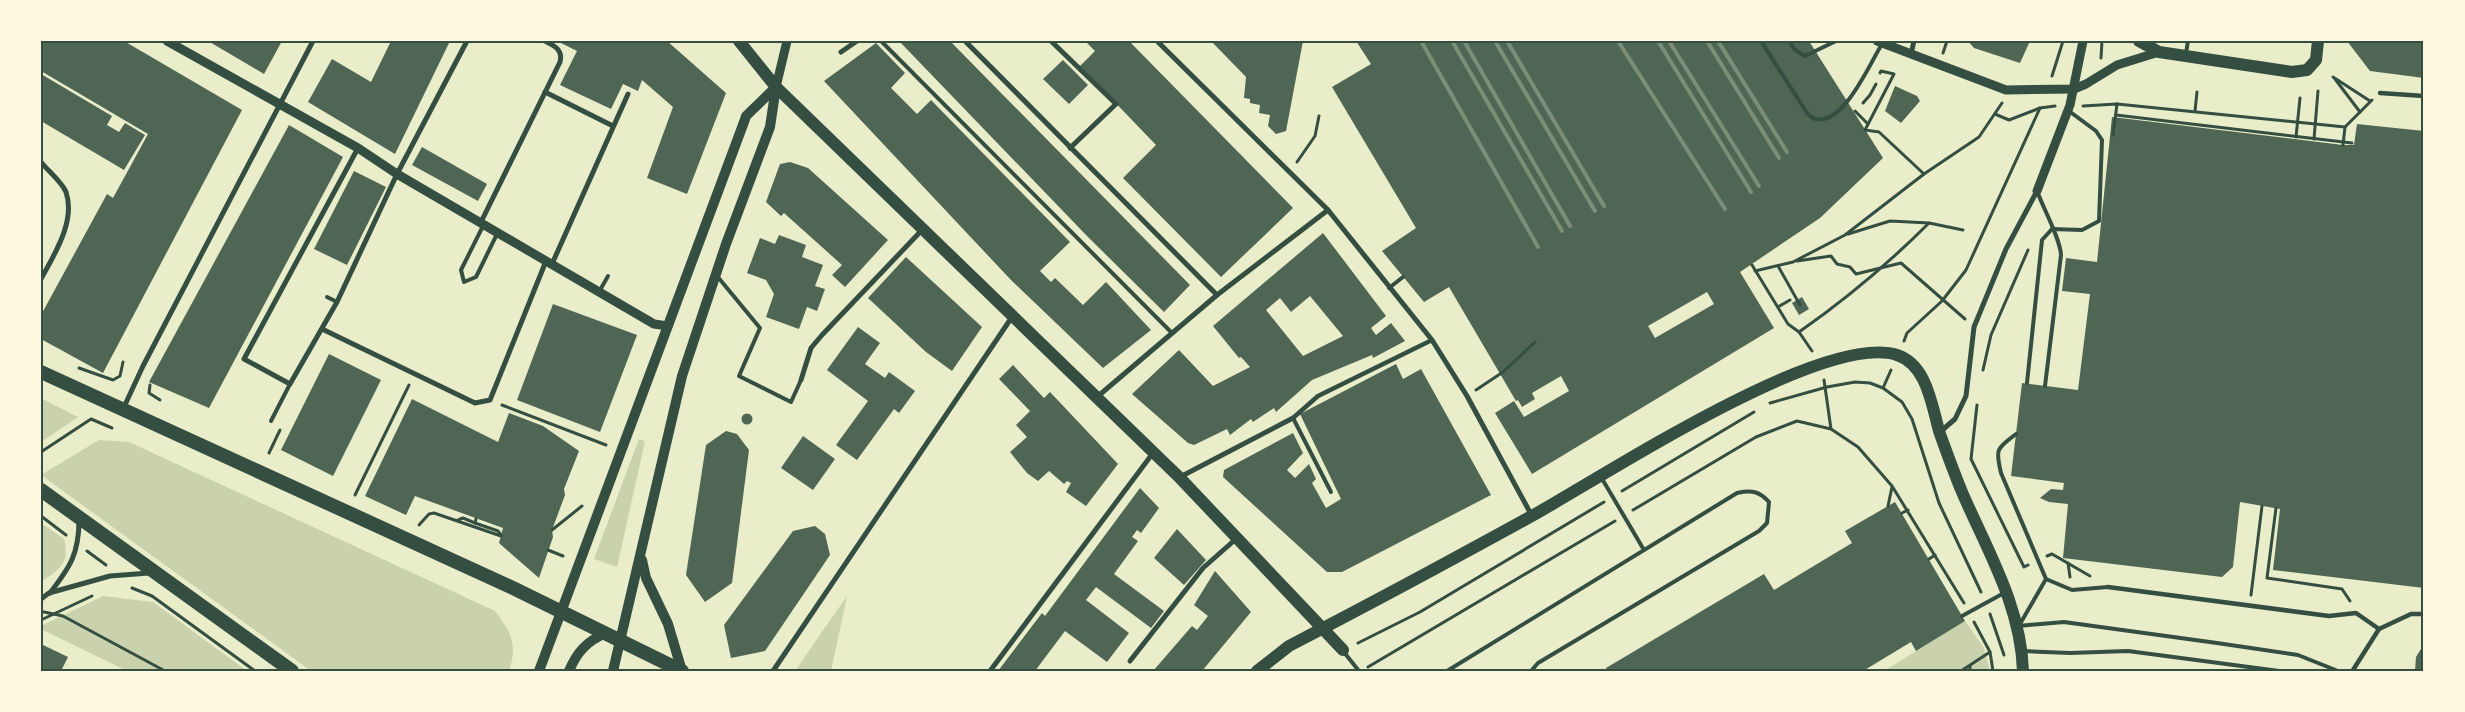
<svg xmlns="http://www.w3.org/2000/svg" width="2465" height="712" viewBox="0 0 2465 712" font-family="'DM Sans',sans-serif">
<rect width="100%" height="100%" fill="#e9edc9"/>
<g fill="#cad2ad">
<path d="M41 398 78 417 41 442Z"/>
<path d="M639 439 645 441 617 567 594 559Z"/>
<path d="M99 440 129 442 495 611C511 632 518 645 509 671H311L41 475Z"/>
<path d="M41 523 64 539C70 563 60 569 41 582Z"/>
<path d="M103 596 153 602 247 671H127L41 629V626Z"/>
<path d="M847 596 831 671H797V668Z"/>
<path d="M1965 621 1984 648 1990 671H1884Z"/>
</g>
<g fill="#4f6655" fill-rule="evenodd">
<path d="M41 41H124L242 110 103 373 41 339V315L107 194 113 198 148 134 41 71Z"/>
<path d="M208 41H282L264 74Z"/>
<path d="M391 41H450L395 154 308 102 332 59 371 82Z"/>
<path d="M557 41H667L726 93 687 194 647 178 673 107 642 80 638 91 623 84 611 109 560 85 577 51Z"/>
<path d="M899 41H950L1190 285 1164 312 1088 237Z"/>
<path d="M1085 41H1129L1293 208 1221 277 1123 178 1156 145 1080 66 1095 51Z"/>
<path d="M1211 41H1303L1286 131 1276 134 1268 126 1270 115 1259 113 1260 105 1250 103V99L1244 98 1246 77Z"/>
<path d="M1356 41H1809L1883 158 1820 218 1740 272 1774 328 1532 474 1495 413 1514 401 1524 417 1569 391 1561 376 1532 393 1535 399 1522 407 1518 400 1516 401 1449 287 1424 302 1382 251 1416 228 1332 87 1371 64ZM1707 292 1714 304 1655 338 1648 326Z"/>
<path d="M1968 41H2030L2020 63 1974 48Z"/>
<path d="M2347 41H2424V78L2370 71Z"/>
<path d="M876 43 905 73 891 88 917 114 931 100 1070 242 1040 271 1051 282 1055 278 1083 305 1106 282 1151 330 1103 368 1011 280 824 81Z"/>
<path d="M1063 60 1088 85 1069 104 1043 79Z"/>
<path d="M41 74 112 116 107 125 119 132 125 123 145 135 124 170 41 121Z"/>
<path d="M1895 86 1917 96 1920 101 1901 123 1885 111Z"/>
<path d="M2112 117 2343 145H2354L2357 124 2424 131V588L2273 570 2280 509 2240 502 2233 567 2222 577 2063 558 2068 504 2049 502 2040 498 2051 489 2063 490 2064 483 2011 476 2022 383 2078 390 2090 294 2062 291 2066 258 2097 262Z"/>
<path d="M289 125 343 157 209 408 149 382Z"/>
<path d="M422 147 487 184 478 201 412 165Z"/>
<path d="M790 162 808 168 888 240 845 287 832 275 842 265 784 213 781 216 766 202 780 164Z"/>
<path d="M354 171 386 187 347 265 314 249Z"/>
<path d="M1323 233 1386 316 1371 328 1376 335 1391 323 1405 341 1373 358 1372 355 1312 380 1276 412 1274 408 1253 422 1251 419 1230 435 1227 429 1194 445 1188 443 1132 394 1179 350 1213 386 1250 367 1241 357 1239 358 1213 326ZM1310 296 1343 336 1303 356 1266 310 1280 298 1291 312Z"/>
<path d="M779 235 806 245 802 257 823 265 815 286 825 289 817 311 807 307 799 329 766 317 774 294 766 280 747 273 760 238 775 244Z"/>
<path d="M906 257 982 327 952 371 926 352 868 298Z"/>
<path d="M1802 297 1809 309 1799 315 1792 303Z"/>
<path d="M553 304 637 335 600 432 517 400Z"/>
<path d="M858 327 880 343 865 364 885 378 889 372 915 391 899 413 894 409 857 460 836 445 868 401 827 370Z"/>
<path d="M329 354 381 380 333 476 281 450Z"/>
<path d="M1396 364 1403 379 1421 369 1491 495 1342 572H1327L1223 477 1224 470 1293 433 1303 453 1287 470 1295 478 1309 464 1316 479 1312 483 1326 508 1341 499 1300 414Z"/>
<path d="M1013 365 1044 398 1050 392 1118 464 1086 506 1066 492 1071 483 1067 481 1064 484 1049 471 1038 481 1027 473 1010 452 1027 437 1016 425 1030 411 999 379Z"/>
<path d="M412 399 498 442 509 413 543 426 579 451 564 489 565 495 552 530 553 537 539 578 499 543 503 528 415 496 406 515 365 496Z"/>
<circle cx="747" cy="419" r="5.5"/>
<path d="M726 431 737 434 749 450 732 583 705 602 686 575 706 445Z"/>
<path d="M803 436 835 459 813 490 781 468Z"/>
<path d="M1140 488 1159 508 1141 533 1137 530 1132 537 1138 541 1114 574 1164 611 1151 628 1096 587 1086 600 1129 633 1107 662 1065 631 1035 671H998L1042 613 1045 616Z"/>
<path d="M1895 502 1965 621 1916 651 1911 642 1863 671H1607L1606 668 1764 574 1774 590 1852 543 1845 531Z"/>
<path d="M815 526 825 534 830 555 765 651 731 658 724 625 793 531Z"/>
<path d="M1177 529 1206 560 1184 585 1154 558Z"/>
<path d="M1215 571 1251 612 1202 671H1153L1192 626 1197 630 1208 616 1194 605Z"/>
<path d="M41 644 68 657 61 671H41Z"/>
<path d="M2424 644V671H2415L2416 657Z"/>
</g>
<g fill="none" stroke-linecap="round" stroke-linejoin="round">
<g stroke="#344e41" stroke-width="3">
<path d="M1943 53 1947 41"/>
<path d="M2101 58 2102 41"/>
<path d="M1880 73 1881 71 1894 74 1865 130 1879 132 1924 174"/>
<path d="M2052 76 2063 41"/>
<path d="M2333 77 2370 101"/>
<path d="M2335 79 2360 112"/>
<path d="M1863 103 1870 95 1876 84"/>
<path d="M2083 106 2117 104 2345 127 2372 100"/>
<path d="M1855 111 1868 124"/>
<path d="M2195 111 2197 92"/>
<path d="M1995 114 2009 120 2040 108 2055 106"/>
<path d="M2116 115 2352 143"/>
<path d="M2113 135 2117 104"/>
<path d="M2296 137 2300 98"/>
<path d="M2314 139 2318 91"/>
<path d="M2343 145 2345 127"/>
<path d="M1297 162 1315 136 1319 116"/>
<path d="M1848 234 1890 221 1929 223 1963 230"/>
<path d="M1797 261 1831 256 1837 264 1850 267 1856 274 1901 263 1965 319"/>
<path d="M1752 265 1788 324 1799 332 1812 351"/>
<path d="M1778 266 1800 305"/>
<path d="M1755 271 1793 262 1845 235 1924 174 1979 137 2002 103"/>
<path d="M1778 307 1790 300"/>
<path d="M1799 332C1845 300 1889 263 1929 223"/>
<path d="M1904 341 1907 333 1942 301 1966 270 2040 108"/>
<path d="M79 368 113 380 120 376 123 362"/>
<path d="M1983 370 1991 335 2028 250"/>
<path d="M1824 380 1831 429"/>
<path d="M150 385 149 393 160 400"/>
<path d="M1883 388 1891 370"/>
<path d="M1476 390 1503 372 1535 342"/>
<path d="M1770 403 1827 387 1855 382 1870 383 1883 388 1902 402 1912 419 1939 503 1981 592"/>
<path d="M502 405 606 445"/>
<path d="M1977 405 1971 459 2024 567 2028 565"/>
<path d="M41 452 91 419 112 428"/>
<path d="M269 453 280 430"/>
<path d="M1622 491 1754 412"/>
<path d="M355 495 409 385"/>
<path d="M1888 506 1892 487"/>
<path d="M2276 508 2267 578 2342 589 2350 601"/>
<path d="M1633 510 1756 437 1797 421 1831 429 1858 447 1892 486 1964 603"/>
<path d="M1902 513 1908 510"/>
<path d="M41 516 66 535"/>
<path d="M458 520 463 518 475 523 476 519"/>
<path d="M475 523 498 531 501 535"/>
<path d="M419 525 429 514 434 513 501 536"/>
<path d="M552 530 582 506"/>
<path d="M548 550 563 556"/>
<path d="M87 551 106 565"/>
<path d="M2047 556 2052 554 2090 576"/>
<path d="M1929 559 1935 555"/>
<path d="M2068 563 2070 577"/>
<path d="M132 588 152 596 255 671"/>
<path d="M2251 595 2262 506"/>
<path d="M44 612 63 616 165 671"/>
<path d="M1990 614 2004 655"/>
<path d="M41 620 92 596"/>
<path d="M1974 622 1990 652 1993 671"/>
<path d="M1358 643 1420 612 1604 502"/>
<path d="M1970 666V671"/>
<path d="M1368 667 1615 521"/>
<path d="M1961 671 1990 652"/>
</g>
<g stroke="#344e41" stroke-width="4">
<path d="M881 41 1172 333"/>
<path d="M1761 41 1807 113C1809 115 1813 119 1816 119 1844 125 1870 63 1882 44"/>
<path d="M1789 41 1795 50 1805 56 1836 41"/>
<path d="M2186 53 2188 41"/>
<path d="M2037 191C2044 210 2060 238 2061 255L2045 386"/>
<path d="M483 226 461 270 464 282 476 277 498 232"/>
<path d="M2052 229 2082 230 2099 221 2102 140 2096 131 2069 111"/>
<path d="M717 276 760 328 739 376 791 402 801 380"/>
<path d="M1389 288 1403 277"/>
<path d="M599 292 608 276"/>
<path d="M327 297 337 302"/>
<path d="M2027 383 2042 240 2052 229"/>
<path d="M1293 418 1331 492"/>
<path d="M271 421 290 384"/>
<path d="M2016 434C1997 449 1995 448 2001 473L2046 579 2020 624"/>
<path d="M1601 477 1644 550"/>
<path d="M2046 579 2072 590 2108 587"/>
<path d="M1962 616 2004 593"/>
<path d="M2018 626 2064 622 2217 643 2298 655 2338 671"/>
<path d="M1343 651 1359 671"/>
<path d="M2023 651 2070 653 2128 651 2279 671"/>
<path d="M1447 671 1737 493C1752 490 1759 491 1769 502L1767 523 1759 531 1538 663 1531 671"/>
</g>
<g stroke="#344e41" stroke-width="4.5">
<path d="M2380 93 2424 96"/>
<path d="M1293 418 1318 396 1432 340"/>
<path d="M2108 587 2329 616 2356 613 2379 629"/>
<path d="M2353 670 2379 629 2411 614H2424"/>
</g>
<g stroke="#344e41" stroke-width="5">
<path d="M965 41 1217 295"/>
<path d="M1051 41 1116 104 1070 148"/>
<path d="M1157 41 1328 210 1432 340 1467 396 1532 516"/>
<path d="M841 52 857 41"/>
<path d="M1911 54 1914 41"/>
<path d="M545 92 613 126"/>
<path d="M358 148 244 359 290 384 337 302 397 174 467 41"/>
<path d="M41 162C48 171 62 182 66 192 76 221 54 255 41 279"/>
<path d="M481 222 560 62C563 50 555 46 545 41"/>
<path d="M552 264 628 94"/>
<path d="M322 329 475 403 490 400 546 261"/>
<path d="M801 380 811 348 822 335 922 230"/>
<path d="M1097 397 1217 295 1328 210"/>
<path d="M124 407 143 366 313 41"/>
<path d="M1940 432 1955 419 1966 396 1974 327 2006 249 2037 191"/>
<path d="M1180 477 1293 418"/>
<path d="M50 593C70 567 79 554 79 520"/>
<path d="M41 599 49 593 110 576 149 573"/>
<path d="M1130 661 1203 568 1237 538"/>
<path d="M773 671 1012 317"/>
<path d="M990 671 1153 453"/>
</g>
<g stroke="#344e41" stroke-width="9">
<path d="M167 41 358 148 397 174 654 324 668 326"/>
<path d="M1877 41 2006 90 2074 89 2086 84 2117 65 2159 52"/>
<path d="M776 87 787 41"/>
<path d="M2037 191 2070 105 2083 41"/>
</g>
<g stroke="#344e41" stroke-width="10">
<path d="M642 560 646 578 668 624 682 671"/>
<path d="M539 671 744 122 746 116 776 87"/>
<path d="M569 671C577 652 587 641 606 633"/>
<path d="M613 671 682 376 726 244 770 127 776 87"/>
</g>
<g stroke="#344e41" stroke-width="12">
<path d="M739 41 776 87 1180 478 1343 650"/>
<path d="M2139 41 2159 52 2292 72 2307 70 2316 60 2318 41"/>
<path d="M1257 671 1289 646C1370 604 1450 561 1530 517 1601 478 1823 331 1897 355 1928 365 1932 408 1940 434 1947 453 1954 473 1962 492 1987 550 2021 606 2023 671"/>
</g>
<g stroke="#344e41" stroke-width="14">
<path d="M41 372 513 588 682 671"/>
<path d="M41 490 292 671"/>
</g>
<g stroke="#7c8e77" stroke-width="4">
<path d="M1421 41 1538 247"/>
<path d="M1452 41 1562 231"/>
<path d="M1464 41 1570 226"/>
<path d="M1495 41 1595 211"/>
<path d="M1507 41 1604 206"/>
<path d="M1618 41 1725 209"/>
<path d="M1658 41 1751 192"/>
<path d="M1669 41 1759 186"/>
<path d="M1707 41 1779 158"/>
<path d="M1718 41 1787 152"/>
</g>
</g>
<rect width="2465" height="712" fill="none" stroke="#fefae0" stroke-width="85"/>
<rect x="42" y="42" width="2380" height="628" fill="none" stroke="#344e41" stroke-width="2"/>
</svg>
